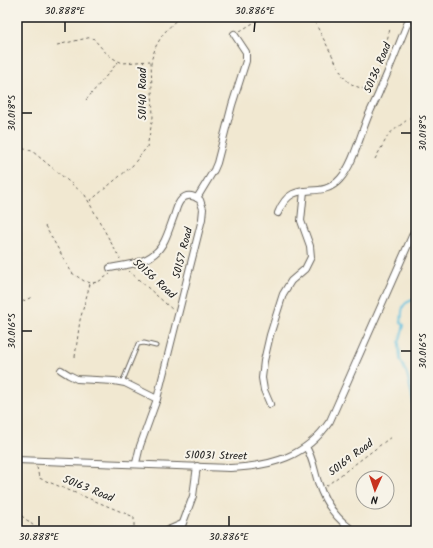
<svg xmlns="http://www.w3.org/2000/svg" width="433" height="548" viewBox="0 0 433 548" font-family="Kalam,sans-serif">
<rect width="100%" height="100%" fill="#f7f3e8"/>
<filter id="ink" filterUnits="userSpaceOnUse"><feTurbulence type="fractalNoise" baseFrequency=".025" numOctaves="2"/><feDisplacementMap in="SourceGraphic" scale="8" xChannelSelector="R" yChannelSelector="G"/><feConvolveMatrix kernelMatrix="1 2 1 2 8 2 1 2 1" color-interpolation-filters="sRGB"/></filter>
<filter id="wash" filterUnits="userSpaceOnUse"><feTurbulence type="fractalNoise" baseFrequency=".012" numOctaves="4" result="noise"/><feDisplacementMap in="SourceGraphic" scale="16" xChannelSelector="R" yChannelSelector="G"/><feGaussianBlur stdDeviation="0.9" result="paint"/><feColorMatrix in="noise" values="0 0 0 0 0 0 0 0 0 0 0 0 0 0 0 0 0 1.4 0 .05"/><feComposite in="paint" operator="in"/></filter>
<g filter="url(#wash)">
<rect width="100%" height="100%" fill="#f1e8d1"/>
<g fill="none" stroke-linecap="round" stroke-linejoin="round">
<path stroke="#62c1e0" stroke-width="2" d="M416 298C413 301 407 301 405 304 401 307 402 318 401 323L404 325 399 343 400 359 407 374 413 401 415 422 416 423"/>
</g>
</g>
<g filter="url(#ink)">
<g fill="none" stroke-linecap="round" stroke-linejoin="round">
<defs>
<path id="service" d="M122 383 138 344 144 343 156 346"/>
<g id="minor">
<path d="M197 198 214 170 217 163 232 105 246 61V52L234 34"/>
<path d="M278 213C293 175 319 203 340 179 354 164 361 131 370 112 373 105 377 98 380 90 391 66 400 41 410 17"/>
<path d="M110 268C124 265 142 264 154 254 165 246 169 229 174 216 176 211 177 204 181 200 187 193 194 196 200 200L203 209 202 219 157 399 140 446 136 463"/>
<path d="M61 370 69 375 77 379 114 381 125 383 157 399"/>
<path d="M270 404 264 390 262 378 264 361 270 335 283 294 291 281 305 269 311 257 310 246 301 221 304 191"/>
<path d="M306 447C313 458 314 470 318 482 324 502 335 517 351 529"/>
<path d="M17 460 230 468C272 466 306 457 330 421L416 227"/>
<path d="M166 531 182 524"/>
<path d="M180 531 193 496 197 466"/>
</g>
</defs>
<use href="#service" stroke="#67635b" stroke-width="5"/>
<use href="#minor" stroke="#67635b" stroke-width="8"/>
<g stroke="#67635b" stroke-width="1" stroke-dasharray="3 3" stroke-linecap="butt">
<path d="M312 17 343 76C351 87 361 88 373 91"/>
<path d="M240 31 263 17"/>
<path d="M57 45 92 37C103 49 107 57 123 63L150 61"/>
<path d="M375 85 390 29"/>
<path d="M86 100 118 62"/>
<path d="M17 147 32 151 85 195 120 259"/>
<path d="M375 159 389 134 416 113"/>
<path d="M90 201 132 166 147 147 153 117 151 61 156 46 163 34 179 17"/>
<path d="M45 226 72 273 84 281 91 283 98 282 110 274"/>
<path d="M129 271 173 310"/>
<path d="M17 304 32 297"/>
<path d="M75 357 80 320 90 284"/>
<path d="M37 467 39 478 134 517V531"/>
<path d="M326 486 391 437"/>
<path d="M17 512 40 531"/>
</g>
<use href="#service" stroke="#fff" stroke-width="3"/>
<use href="#minor" stroke="#fff" stroke-width="6"/>
</g>
</g>
<path fill="none" stroke="#1c1c1c" stroke-width="1.5" d="M65 32V22M254 32 255 22M22 113H32M401 133H411M22 331H32M401 351H411M39 526V516M229 526V516"/>
<g text-anchor="middle" dominant-baseline="central" stroke-width="4" stroke-linejoin="round" paint-order="stroke">
<g font-size="11" fill="#1c1c1c" stroke="#f7f3e8">
<text transform="translate(378 68) rotate(-67)">50136 Road</text>
<text transform="translate(143 94) rotate(-90)">50140 Road</text>
<text transform="translate(183 253) rotate(-76)">50157 Road</text>
<text transform="translate(154 279) rotate(42)">50156 Road</text>
<text transform="translate(216 456) rotate(1)">510031 Street</text>
<text transform="translate(351 458) rotate(-37)">50169 Road</text>
<text transform="translate(88 489) rotate(22)">50163 Road</text>
</g>
</g>
<rect width="433" height="548" fill="none" stroke="#f7f3e8" stroke-width="44"/>
<g transform="translate(375 490) rotate(183)"><circle r="19" fill="#f7f3e8" stroke="#9f9d96"/>
<path d="M0-3L7 15L0 10L-7 15Z" fill="#c8321e"/>
<text y="-6" font-size="11" font-weight="bold" text-anchor="middle" fill="#1c1c1c">N</text>
</g>
<rect x="22" y="22" width="389" height="504" fill="none" stroke="#1c1c1c" stroke-width="1.5"/>
<g font-size="10" text-anchor="middle" fill="#1c1c1c">
<text x="65" y="14">30.888°E</text>
<text x="255" y="14">30.886°E</text>
<text transform="translate(11 113) rotate(-90)" y="4">30.018°S</text>
<text transform="translate(422 133) rotate(-90)" y="4">30.018°S</text>
<text transform="translate(11 331) rotate(-90)" y="4">30.016°S</text>
<text transform="translate(422 351) rotate(-90)" y="4">30.016°S</text>
<text x="39" y="540">30.888°E</text>
<text x="229" y="540">30.886°E</text>
</g>
</svg>
